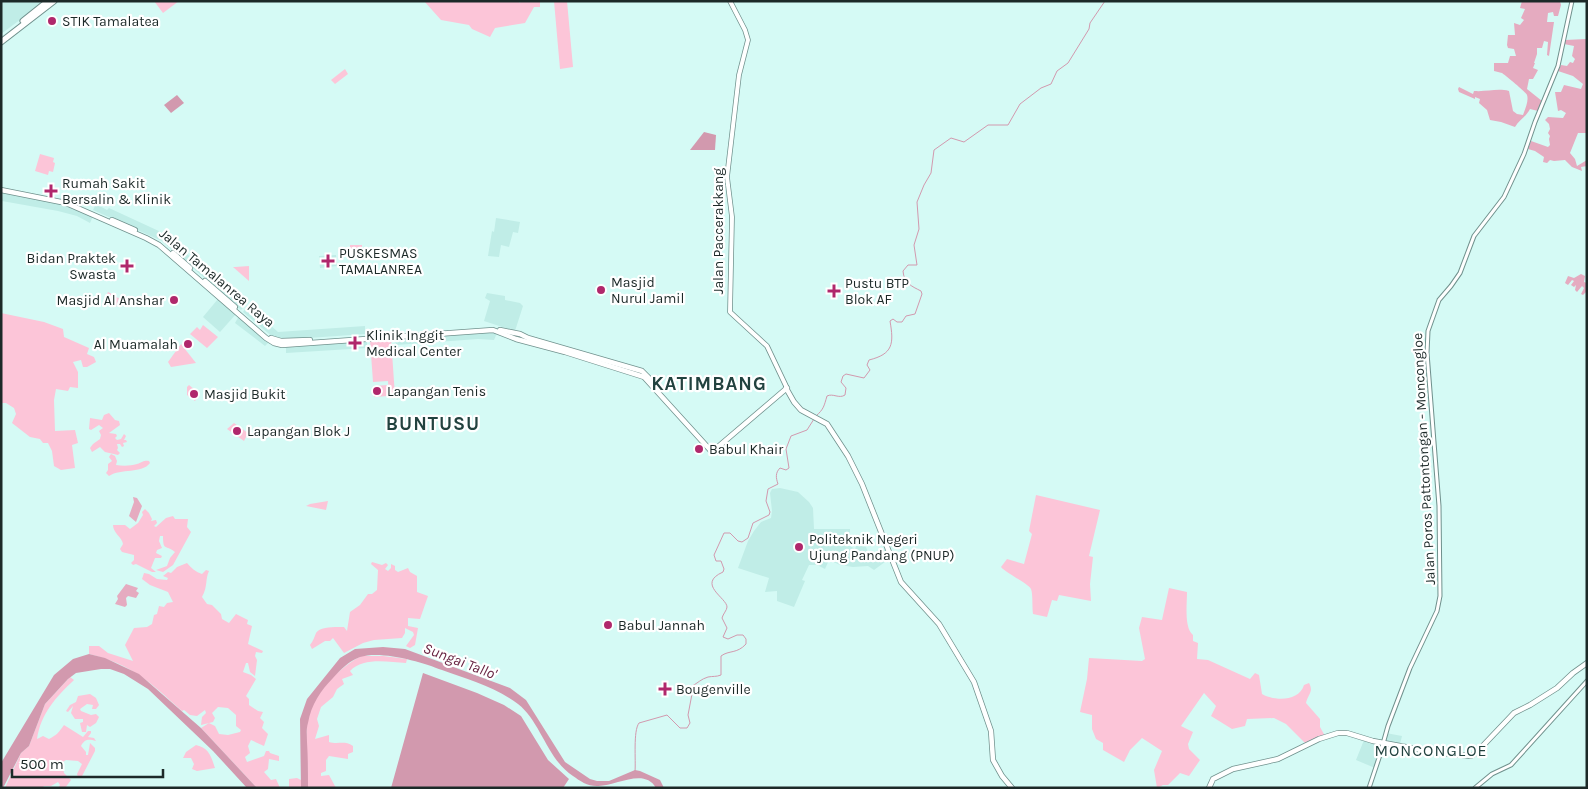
<svg xmlns="http://www.w3.org/2000/svg" width="1588" height="789" viewBox="0 0 1588 789" font-family="Karla,sans-serif">
<rect width="100%" height="100%" fill="#d5faf5"/>
<g fill="#c0ede7">
<path d="M3 1H45L1 34V3Z"/>
<path d="M3 193 64 204 93 216 90 223 77 216 58 211 2 201Z"/>
<path d="M96 204 107 210 109 208 161 232 246 304 241 310 162 241 93 210Z"/>
<path d="M496 218 520 222 518 233 513 232 509 247 501 245 499 257 488 256 492 231 494 232Z"/>
<path d="M336 255 337 266 320 268 319 256Z"/>
<path d="M487 293 505 296V300L520 303 523 306 515 331 484 321 490 301 485 298Z"/>
<path d="M218 299 236 314 220 332 203 317Z"/>
<path d="M248 305 278 332 365 326V334L280 340 274 338 243 312Z"/>
<path d="M239 316 269 342 265 346 235 323Z"/>
<path d="M489 330 497 333 494 340 478 339 396 345 395 338Z"/>
<path d="M367 340V348L286 353V346Z"/>
<path d="M780 488 798 492 809 502 813 508 814 529H850V537L847 544 855 549 857 544 866 547 870 557 876 560 885 548 889 559 874 570 868 566 853 567 840 565 829 560 825 569 817 565H809L802 580 805 581 794 607 777 601V591L765 592 769 578 738 568 748 541 754 531 761 522 771 518 772 511 770 493 772 489Z"/>
<path d="M1386 733 1402 736 1399 748 1393 747 1392 756 1381 755Z"/>
<path d="M1364 740 1382 745 1375 768 1356 760Z"/>
</g>
<g fill="#fcc5d8">
<path d="M154 1H179L163 13Z"/>
<path d="M424 1H518L520 3 521 1H540V7H534L525 23 495 28 490 37 472 29 469 25 441 20Z"/>
<path d="M554 1H567L573 67 560 69Z"/>
<path d="M345 69 348 74 335 84 331 80Z"/>
<path d="M40 154 54 158 53 162 55 163 53 172 49 171 48 175 35 171Z"/>
<path d="M350 245H362V253L350 254Z"/>
<path d="M249 266V281L233 267H235Z"/>
<path d="M108 292 112 294 111 296 119 298 116 307 103 302Z"/>
<path d="M1 313 44 322 63 329 64 337 89 348 87 354 94 357 96 362 87 367H83L81 360 73 362 78 372V388L70 387 68 391 56 389 54 400 55 431 75 430 78 443 72 445 75 468 61 470 54 466 52 451 48 443H43L40 439 30 437 12 423 16 414 14 408 6 403H1Z"/>
<path d="M203 325 218 337 207 348 190 334 197 327 200 330Z"/>
<path d="M391 338 395 396 389 397 388 381 373 382 370 340Z"/>
<path d="M181 344 196 363 171 367 168 362Z"/>
<path d="M189 385 200 394 195 401 187 395V387Z"/>
<path d="M387 385 388 396 374 397V386Z"/>
<path d="M109 413 115 420 119 421 120 425 109 433 116 434 117 436 115 438 117 440 121 439 124 434 126 436 124 440H126L127 442 123 443 124 446 122 447 120 444H117L118 448 117 450 120 453 118 455 105 452 100 447 92 452 90 448 93 444 100 439 101 435 99 431 103 428 99 425 91 430 89 429 90 418 102 420 104 415Z"/>
<path d="M234 423 248 433 244 441 227 429Z"/>
<path d="M111 454 115 456 117 461 116 465C123 466 130 466 137 464 143 462 144 460 149 461L150 463C142 474 121 468 109 476L106 473 108 470V464L112 461 109 457Z"/>
<path d="M1036 495 1100 510 1089 556 1093 557 1090 584 1091 601 1059 595 1057 601 1052 600 1047 617 1033 614C1032 607 1033 594 1031 589 1028 583 1007 574 1001 567L1007 559 1024 564 1032 534 1029 531Z"/>
<path d="M328 501 326 510 306 506 310 504Z"/>
<path d="M145 509 149 513 152 519 151 521 156 520 157 523 154 526 156 527 166 518 173 516 175 519H188L187 527 191 532 173 565 163 572 156 570 167 566 170 558 175 552C166 544 163 552 163 536H160L159 541 162 548 157 550 156 553 162 556 161 558H155L151 568 156 572H152L136 564 133 565 131 563 134 560V555L122 552 120 549 123 544C122 537 113 533 113 525H125L130 529 138 523 143 515 142 512Z"/>
<path d="M372 562 382 565 386 563 388 565 385 569 388 571 391 568V564L395 566V570L398 572 408 568 410 572 417 576V592L428 596 420 619 408 618V626L418 628 415 645 410 648 406 646 414 635 413 632 405 628V633L402 638 374 640 363 643 344 653 333 638 330 641H325L312 649 310 645C313 641 314 638 316 633 320 626 337 627 344 627L347 631 350 612 360 605 368 594H372L377 590 378 570 371 564Z"/>
<path d="M187 563C191 568 196 572 202 574L206 570 209 571C205 579 208 586 202 597L207 604 212 605 221 614 222 619 229 623 236 614 248 620 247 624 252 626 248 644 263 651 262 653 256 652 255 656 257 660 255 676 250 672 248 663H246L243 672 251 675 256 679 246 696 249 699V705L258 711 263 712 260 718 264 722 262 728 268 734 264 746 251 740 248 746 250 753 245 757 247 762 264 756 266 751H269L270 753 279 756V761L269 759 268 769 264 772 271 780 276 779 280 788H257L201 728 209 723 215 726 219 734 228 735 240 732 241 730 236 726V715L228 708 218 707 212 713 215 718 213 722 201 725 202 717 206 713 205 710 197 716 190 715 184 710 182 711C150 682 131 664 89 654V646H99L108 653 133 661 125 645 134 628 147 627 152 624 154 615 157 614 159 606 164 607 167 603 173 602 168 592 150 585 142 579 144 573 149 574 157 579 167 580 168 578 163 576 168 572 171 573 177 567Z"/>
<path d="M1169 588 1187 592C1187 604 1184 628 1193 635V641L1198 643 1197 659 1208 660 1250 679 1255 673 1259 675 1262 694C1274 701 1299 702 1304 685L1309 683C1314 692 1308 694 1306 703L1320 719V727L1325 736 1308 746 1286 724 1274 718 1247 719 1245 726 1232 729 1211 716 1216 706 1204 693 1181 726 1193 732 1188 744 1189 749 1200 760 1189 776 1180 773 1168 785H1163L1157 788 1154 770 1162 751 1142 738 1130 750 1124 762 1103 750V743L1096 739 1092 729V715L1080 712 1087 679 1089 658 1142 661 1145 659 1139 628 1142 617 1162 620Z"/>
<path d="M361 656H383L407 659 406 663C388 662 363 657 350 671L353 675 342 679 344 684 337 689 333 697 321 707 317 719 319 726 315 739 329 735V742C338 745 344 740 353 746V752L348 754V759L329 756 326 760V771L321 773V776L329 775 336 788H308C308 767 305 745 307 725 311 695 336 670 361 656Z"/>
<path d="M70 677 74 680C56 697 41 713 37 739L43 736 49 739C57 735 59 732 64 725L83 737 88 731H91V733L88 737 94 738 96 741C88 739 85 739 81 746L86 752V755H88L90 743 95 748V751L81 778 78 777 77 774 82 764 78 761 66 760 57 766 63 768 64 773 71 780 65 788H58L60 785 58 782 51 786H43L45 788H5L21 753 29 746 45 704Z"/>
<path d="M90 694 96 698 99 705 96 709H92L93 705 87 704 80 709 81 711 91 715 96 714 99 717 96 723 90 727 87 725 86 732H82L80 723 83 722V719H75L71 713 73 706 68 712 66 711 70 705 76 702 78 696Z"/>
<path d="M196 745C209 748 211 756 215 768L197 771 192 769 194 764 191 758H183L186 752Z"/>
<path d="M297 778 301 780V788H289V779Z"/>
</g>
<g fill="#e5abc0">
<path d="M1522 1H1560L1561 5 1558 16H1554L1553 12 1548 13 1547 22H1554L1549 56 1547 55 1548 42 1544 41 1542 48H1537V54L1534 63H1535L1533 68 1538 70 1533 79H1529L1527 89 1542 101 1538 111 1530 109C1526 117 1519 120 1515 127L1501 122 1490 120 1487 110 1479 103 1480 99 1475 97V99L1459 92 1458 89 1459 87 1473 94 1474 91C1487 92 1497 88 1509 91L1513 111 1517 114 1523 115C1525 109 1529 101 1527 95 1527 93 1505 75 1502 73 1499 72 1497 72 1494 71V63H1508L1510 56H1516L1514 49 1508 48 1507 45 1508 35H1515L1514 23 1520 25 1524 20 1521 18 1525 9 1520 8Z"/>
<path d="M1587 38V133H1578L1570 153 1575 159 1577 166 1587 160V166L1581 167 1582 171 1572 167 1565 160 1554 161 1550 160 1547 163 1543 162 1544 157 1535 151 1528 149 1531 141 1548 147 1550 145 1549 139 1550 136 1548 133 1550 129 1549 124 1545 120 1548 117 1563 118 1566 113 1561 110 1558 111 1555 92H1561L1564 85 1581 89 1583 84 1573 76 1558 71 1561 65 1567 66 1570 62 1573 63 1575 59 1572 56 1574 46 1564 44 1565 40 1586 39Z"/>
<path d="M1581 274 1585 276 1584 282 1587 283V291L1583 295 1581 294 1584 288 1582 286 1577 292 1575 290 1576 285 1574 287 1571 285 1574 281 1572 280 1568 285 1565 283 1568 276 1574 278Z"/>
<path d="M133 497 137 498 142 506 136 522 129 516 134 502Z"/>
<path d="M126 584 138 588 136 591 139 593 136 598 128 596 126 598 127 605 125 607 115 604 118 599 117 596Z"/>
</g>
<g fill="#d299ae">
<path d="M177 95 184 103 171 113 164 105Z"/>
<path d="M704 132 716 135 715 150H690Z"/>
<path d="M383 647 405 649 510 688 526 700 565 762 590 779 597 781H609L635 770 640 771 660 780 664 788H656C644 767 615 787 597 786 587 786 580 781 573 776 547 759 541 722 518 704 496 687 467 679 442 670 422 662 381 650 360 657 349 661 341 669 333 678 321 690 311 705 308 723 306 729 307 736 307 742 308 757 308 773 308 788H301L300 719 307 699 340 658 355 649Z"/>
<path d="M89 654 105 658 139 674 201 728 257 788H247L213 751 148 689 124 674 110 669H101L76 673 68 679 45 704 29 746 21 753 3 788H1V763L54 675 73 659Z"/>
<path d="M423 673 477 693 504 705 521 716 548 760 569 779 563 788H391Z"/>
</g>
<g fill="none" stroke-linecap="round" stroke-linejoin="round">
<g stroke="#d299ae" stroke-width="1">
<path d="M816 416C824 409 824 406 827 396 833 393 839 399 845 395L846 388 841 382 843 376 846 374 864 378 870 370 867 365 869 360C893 354 894 344 890 321L893 319 897 322H902L906 316 915 314 922 294 921 291C911 286 904 283 903 271L908 265H917L914 245 919 229 917 202 924 185 931 173 934 150 951 138 964 142 988 125H1008L1020 104 1041 88 1051 84 1057 71 1068 63 1089 29 1090 23 1105 1"/>
<path d="M635 772C636 760 633 731 639 723L667 715 680 728H687L690 723 688 715 692 694V686C698 683 701 679 708 677 713 676 716 677 721 675V656C729 650 737 654 746 644V639L743 635H737L728 639 723 637 727 628 722 618C723 614 727 610 727 607 727 598 696 584 723 572L724 569 721 561H716L714 555 724 533H730L738 541 742 542 748 538 753 523 769 515 770 512 766 501 768 489 778 484C776 478 775 473 780 468L786 470 789 468 786 449 791 436 807 430 814 419"/>
</g>
<defs>
<g id="tertiary">
<path d="M1369 788 1379 758 1388 726 1410 668 1437 611 1440 596 1439 506 1427 353 1428 331 1439 300 1451 286 1460 273 1474 236 1504 197 1524 154 1535 122 1558 66 1572 1"/>
<path d="M1475 788 1492 774 1511 765 1587 681"/>
</g>
<path id="secondary" d="M730 1 745 30 748 40 739 75 727 177 732 217 730 312 767 346 786 386"/>
<g id="primary">
<path d="M1 190 66 203 146 238 159 245 266 338 274 343 282 345 493 330 516 339 565 352 644 377 712 452 787 388"/>
<path d="M112 220 135 230"/>
<path d="M173 253 190 268"/>
<path d="M205 281 235 307"/>
<path d="M500 330 520 334 528 338 642 371 655 384"/>
<path d="M271 338 281 341 310 340"/>
<path d="M786 388 794 402 801 410 827 424 848 456 862 484 901 582 939 624 974 682 991 731 993 760 1002 776 1012 788"/>
<path d="M1209 788 1213 779 1233 769 1278 759 1319 739 1338 733H1347L1373 741 1433 752 1471 756 1476 753 1514 713 1530 705 1557 688 1573 673 1587 663"/>
</g>
<g id="trunk">
<path d="M23 21 48 1"/>
<path d="M1 42 54 1"/>
</g>
</defs>
<use href="#tertiary" stroke="#70918d" stroke-width="5"/>
<use href="#secondary" stroke="#70918d" stroke-width="5.5"/>
<use href="#primary" stroke="#70918d" stroke-width="6"/>
<use href="#trunk" stroke="#70918d" stroke-width="7"/>
<use href="#tertiary" stroke="#fff" stroke-width="3"/>
<use href="#secondary" stroke="#fff" stroke-width="4"/>
<use href="#primary" stroke="#fff" stroke-width="4.5"/>
<use href="#trunk" stroke="#fff" stroke-width="5"/>
</g>
<g fill="#b0286c" stroke="#fff" stroke-width="2">
<circle cx="52" cy="21" r="5"/>
<path d="M48.5 183.5h5v5h5v5h-5v5h-5v-5h-5v-5h5z"/>
<path d="M325.5 253.5h5v5h5v5h-5v5h-5v-5h-5v-5h5z"/>
<path d="M124.5 258.5h5v5h5v5h-5v5h-5v-5h-5v-5h5z"/>
<circle cx="601" cy="290" r="5"/>
<path d="M831.5 283.5h5v5h5v5h-5v5h-5v-5h-5v-5h5z"/>
<circle cx="174" cy="300" r="5"/>
<path d="M352.5 335.5h5v5h5v5h-5v5h-5v-5h-5v-5h5z"/>
<circle cx="188" cy="344" r="5"/>
<circle cx="377" cy="391" r="5"/>
<circle cx="194" cy="394" r="5"/>
<circle cx="237" cy="431" r="5"/>
<circle cx="699" cy="449" r="5"/>
<circle cx="799" cy="547" r="5"/>
<circle cx="608" cy="625" r="5"/>
<path d="M662.5 681.5h5v5h5v5h-5v5h-5v-5h-5v-5h5z"/>
</g>
<g text-anchor="middle" dominant-baseline="central" stroke-width="4.5" stroke-linejoin="round" paint-order="stroke">
<g font-size="14" fill="#1c2928" stroke="#fff" text-anchor="start">
<text x="62" y="21">STIK Tamalatea</text>
<text x="62" y="183">Rumah Sakit<tspan x="62" dy="16">Bersalin &amp; Klinik</tspan></text>
<text x="339" y="253">PUSKESMAS<tspan x="339" dy="16">TAMALANREA</tspan></text>
<text x="116" y="258" text-anchor="end">Bidan Praktek<tspan x="116" dy="16">Swasta</tspan></text>
<text x="611" y="282">Masjid<tspan x="611" dy="16">Nurul Jamil</tspan></text>
<text x="845" y="283">Pustu BTP<tspan x="845" dy="16">Blok AF</tspan></text>
<text x="164" y="300" text-anchor="end">Masjid Al Anshar</text>
<text x="366" y="335">Klinik Inggit<tspan x="366" dy="16">Medical Center</tspan></text>
<text x="178" y="344" text-anchor="end">Al Muamalah</text>
<text x="387" y="391">Lapangan Tenis</text>
<text x="204" y="394">Masjid Bukit</text>
<text x="247" y="431">Lapangan Blok J</text>
<text x="709" y="449">Babul Khair</text>
<text x="809" y="539">Politeknik Negeri<tspan x="809" dy="16">Ujung Pandang (PNUP)</tspan></text>
<text x="618" y="625">Babul Jannah</text>
<text x="676" y="689">Bougenville</text>
</g>
<g font-size="14" fill="#1c2928" stroke="#fff">
<text transform="translate(718 231) rotate(-90)">Jalan Paccerakkang</text>
<text transform="translate(217 278) rotate(40)">Jalan Tamalanrea Raya</text>
<text transform="translate(1424 459) rotate(-93)">Jalan Poros Pattontongan - Moncongloe</text>
</g>
<g font-size="15" font-style="italic" fill="#672341" stroke="#fff">
<text transform="translate(460 661) rotate(21)">Sungai Tallo'</text>
</g>
<g font-size="16" letter-spacing="1" fill="#22423f" stroke="#fff">
<text x="1431" y="750">MONCONGLOE</text>
</g>
<g font-size="19" font-weight="bold" letter-spacing="1" fill="#22423f" stroke="#fff">
<text x="709" y="384">KATIMBANG</text>
<text x="433" y="424">BUNTUSU</text>
</g>
</g>
<rect width="1588" height="789" fill="none" stroke="#1c2928" stroke-width="5"/>
<path d="M12 769v8h151v-8" fill="none" stroke="#1c2928" stroke-width="2.5"/>
<text x="20" y="769" font-size="15" fill="#1c2928" stroke="#ffffff" stroke-width="4" paint-order="stroke">500 m</text>
</svg>
